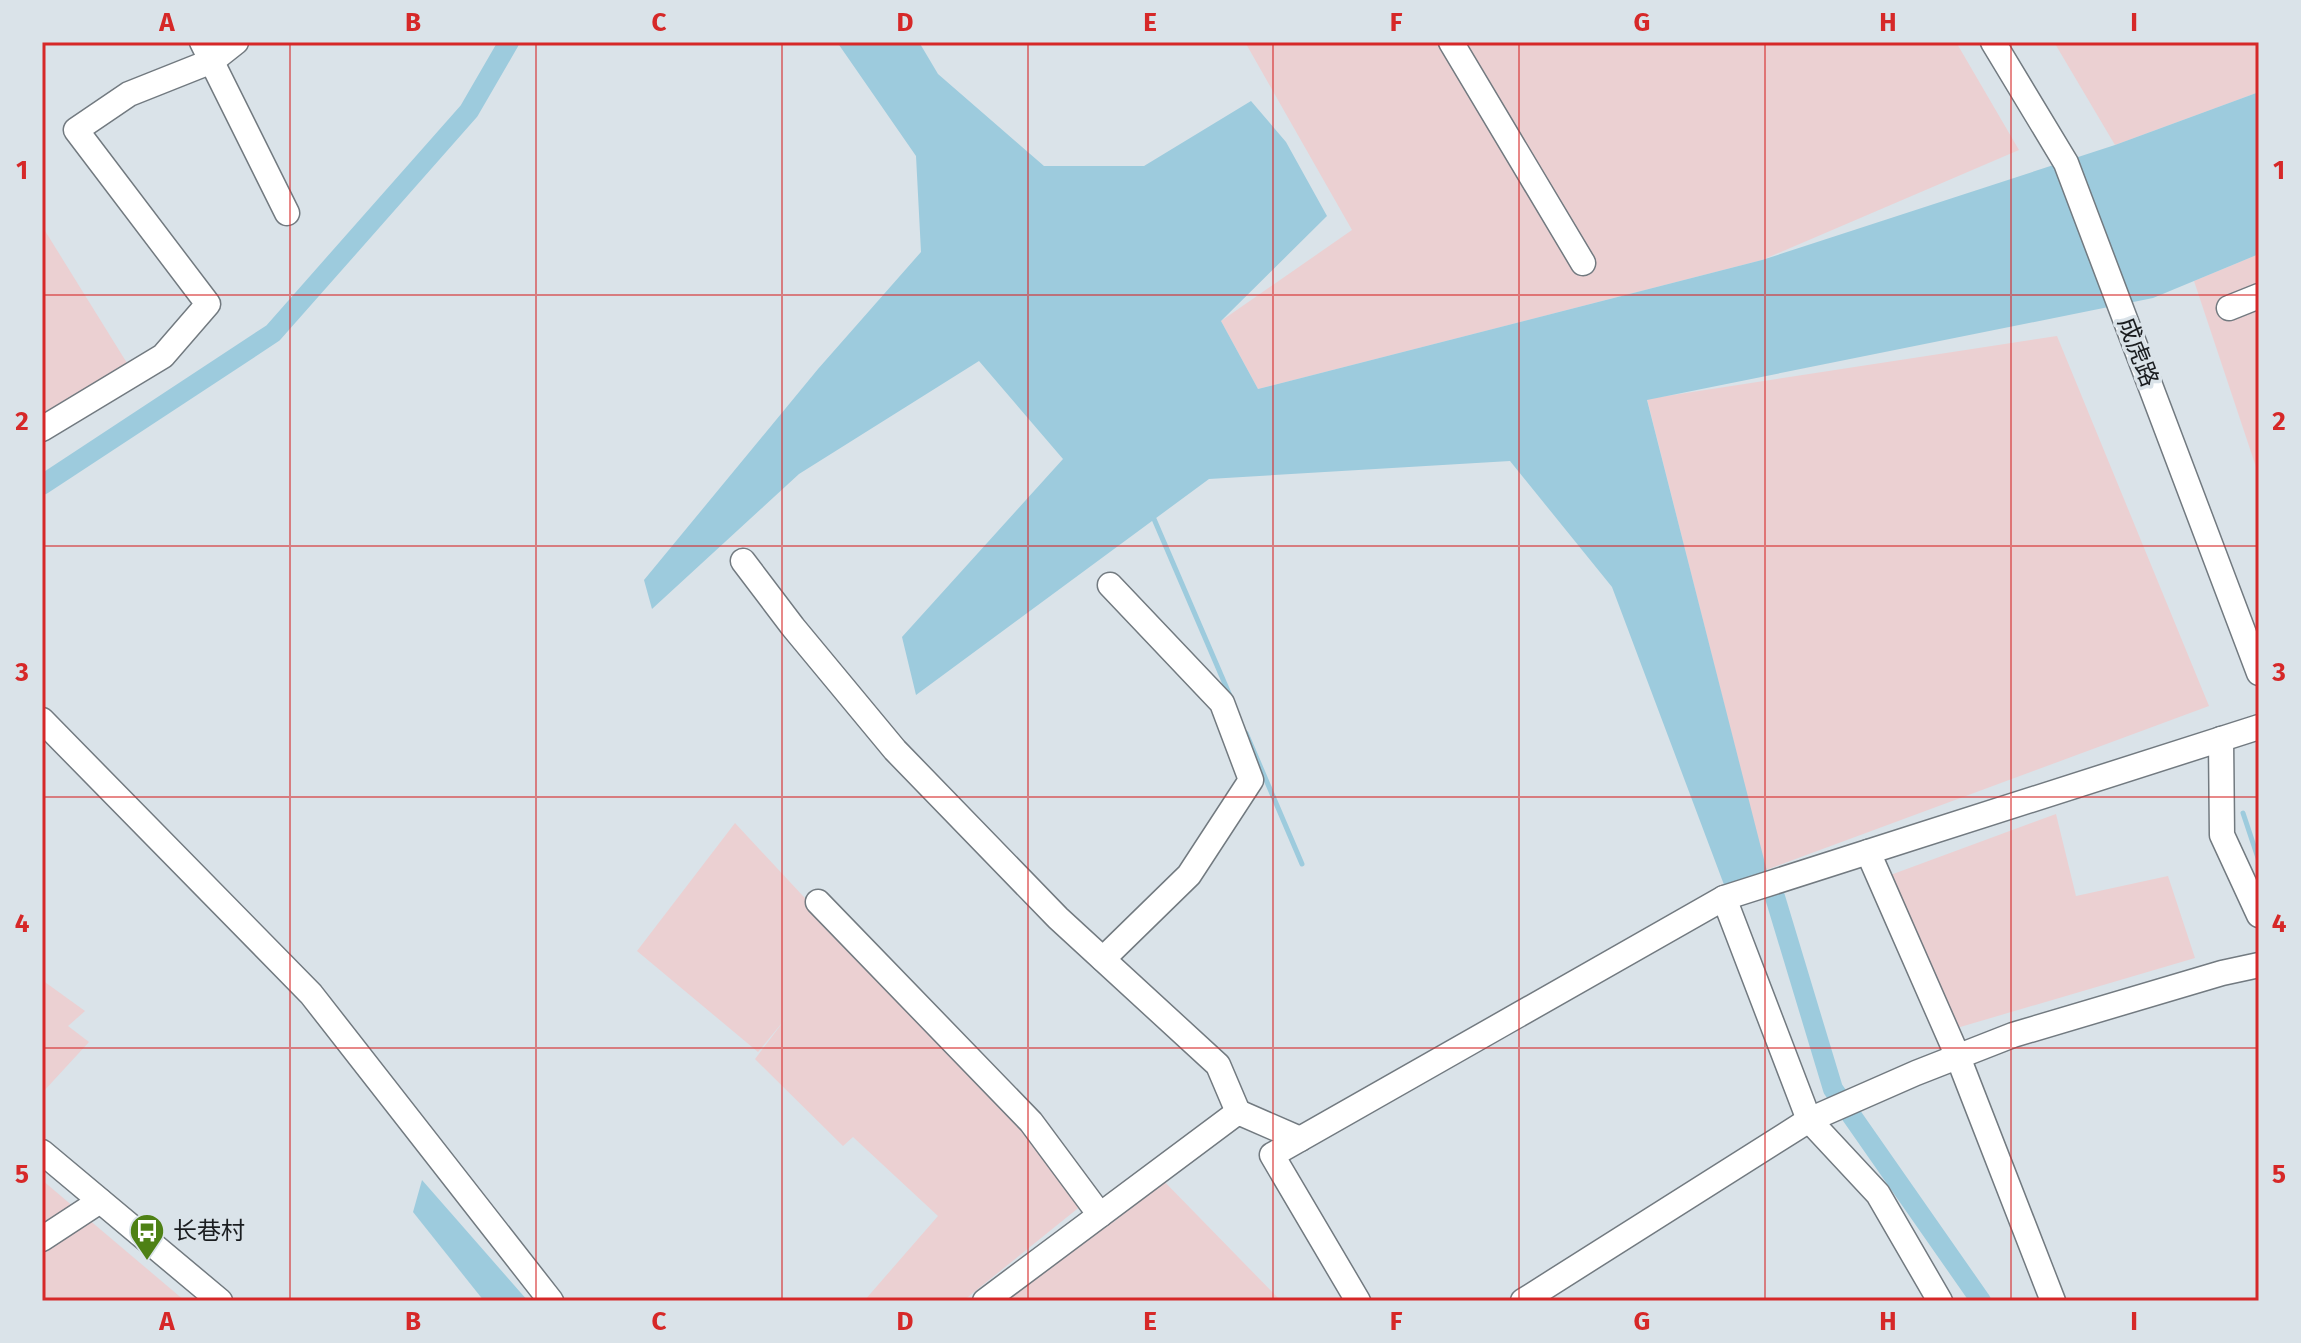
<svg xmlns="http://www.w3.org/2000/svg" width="2301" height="1343" viewBox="0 0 2301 1343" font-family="'Fira Sans','Noto Sans SC',sans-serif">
<rect width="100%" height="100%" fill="#dae3e9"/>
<g fill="#ebd0d2">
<path d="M1245 42H1956L2019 150 1762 260 1258 389 1221 321 1352 230Z"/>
<path d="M2054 42H2259V92L2115 145Z"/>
<path d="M42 226 140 384 42 432Z"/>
<path d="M2259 254V476L2194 281Z"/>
<path d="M2057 336 2209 706 1766 870 1647 399Z"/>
<path d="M2056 814 2076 896 2168 876 2195 958 1950 1030 1885 877Z"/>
<path d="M735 823 1087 1201 963 1301H864L938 1216 853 1137 843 1146 755 1059 786 1018 758 1052 637 951Z"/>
<path d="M42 980 85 1011 68 1026 89 1042 42 1093Z"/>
<path d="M1156 1173 1281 1301H985L1100 1215 1114 1222Z"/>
<path d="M42 1180 185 1301H42Z"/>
</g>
<g fill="#9dcbdd">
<path d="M837 42H919L938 74 1044 166H1144L1251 101 1286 142 1327 216 1221 321 1258 389 1762 260 2115 145 2259 92V254L2153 298 1647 400 1772 891 1729 898 1612 587 1510 461 1209 479 916 695 902 637 1063 459 979 361 799 474 652 609 644 580 818 369 921 252 916 156Z"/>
<path d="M422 1180 528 1301H484L413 1212Z"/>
</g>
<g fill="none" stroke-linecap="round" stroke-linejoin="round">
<g stroke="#9dcbdd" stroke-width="5">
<path d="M1154 519 1231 698"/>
<path d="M1246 733 1302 864"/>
<path d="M2243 813 2259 861"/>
</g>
<g stroke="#9dcbdd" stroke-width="20">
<path d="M42 485 273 333 469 111 509 42"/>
<path d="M1775 897 1833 1089 1981 1301"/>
</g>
<defs>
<g id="minor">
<path d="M202 42 287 213"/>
<path d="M1451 42 1583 263"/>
<path d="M1993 42 2066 163 2259 673"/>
<path d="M2229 308 2259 296"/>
<path d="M42 429 163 356 208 304 76 130 129 94 212 61 236 42"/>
<path d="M743 561 793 627 895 750 1058 918 1218 1065 1238 1112"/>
<path d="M42 720 311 994 551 1301"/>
<path d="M2221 739 2222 835 2259 915"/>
<path d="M1868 852 1958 1057 2053 1301"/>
<path d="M1724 898 1809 1120 1878 1194 1940 1301"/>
<path d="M818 902 1031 1122 1100 1215"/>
<path d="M1103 959 1189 875 1251 780 1222 703 1110 585"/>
<path d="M42 1152 220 1301"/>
<path d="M42 1239 100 1201"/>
<path d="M985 1301 1238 1112 1300 1139"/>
<path d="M1358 1301 1272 1155 1724 898 2259 727"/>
<path d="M1523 1301 1809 1120 1916 1073 2013 1035 2222 973 2259 965"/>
</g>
</defs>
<use href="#minor" stroke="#727a80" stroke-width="27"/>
<use href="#minor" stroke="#fff" stroke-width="24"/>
</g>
<path fill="none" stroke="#d62828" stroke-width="2" stroke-opacity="0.55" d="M290 42V1301M536 42V1301M782 42V1301M1028 42V1301M1273 42V1301M1519 42V1301M1765 42V1301M2011 42V1301M42 295H2259M42 546H2259M42 797H2259M42 1048H2259"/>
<defs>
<symbol id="bus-pin" viewBox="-11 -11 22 30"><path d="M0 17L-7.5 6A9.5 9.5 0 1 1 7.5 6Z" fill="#4e8115" stroke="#dae3e9"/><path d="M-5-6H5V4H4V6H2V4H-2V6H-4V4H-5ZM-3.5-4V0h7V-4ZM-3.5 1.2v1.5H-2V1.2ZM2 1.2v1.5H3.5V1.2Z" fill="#fff"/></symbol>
</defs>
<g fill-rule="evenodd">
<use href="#bus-pin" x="127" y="1211" width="40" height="54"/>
</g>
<g text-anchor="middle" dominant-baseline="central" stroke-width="7" stroke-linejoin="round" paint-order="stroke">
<g font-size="24" fill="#1a1d20" stroke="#dae3e9">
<text transform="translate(2138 352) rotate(69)">成虎路</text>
</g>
<g font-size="24" fill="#1a1d20" stroke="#dae3e9" text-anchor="start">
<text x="173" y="1231">长巷村</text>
</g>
</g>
<rect width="2301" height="1343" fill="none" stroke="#dae3e9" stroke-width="88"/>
<rect x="44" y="44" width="2213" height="1255" fill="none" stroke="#d62828" stroke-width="3"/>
<g font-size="26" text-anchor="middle" font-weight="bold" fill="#d62828">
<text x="167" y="31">A</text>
<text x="413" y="31">B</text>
<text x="659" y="31">C</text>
<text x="905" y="31">D</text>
<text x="1150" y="31">E</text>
<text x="1396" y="31">F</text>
<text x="1642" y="31">G</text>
<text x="1888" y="31">H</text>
<text x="2134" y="31">I</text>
<text x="22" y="179">1</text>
<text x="2279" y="179">1</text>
<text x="22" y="430">2</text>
<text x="2279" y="430">2</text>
<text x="22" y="681">3</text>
<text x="2279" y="681">3</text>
<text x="22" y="932">4</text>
<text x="2279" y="932">4</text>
<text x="22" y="1183">5</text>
<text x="2279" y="1183">5</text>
<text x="167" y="1330">A</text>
<text x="413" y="1330">B</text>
<text x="659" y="1330">C</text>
<text x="905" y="1330">D</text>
<text x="1150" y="1330">E</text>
<text x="1396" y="1330">F</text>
<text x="1642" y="1330">G</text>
<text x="1888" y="1330">H</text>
<text x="2134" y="1330">I</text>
</g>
</svg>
